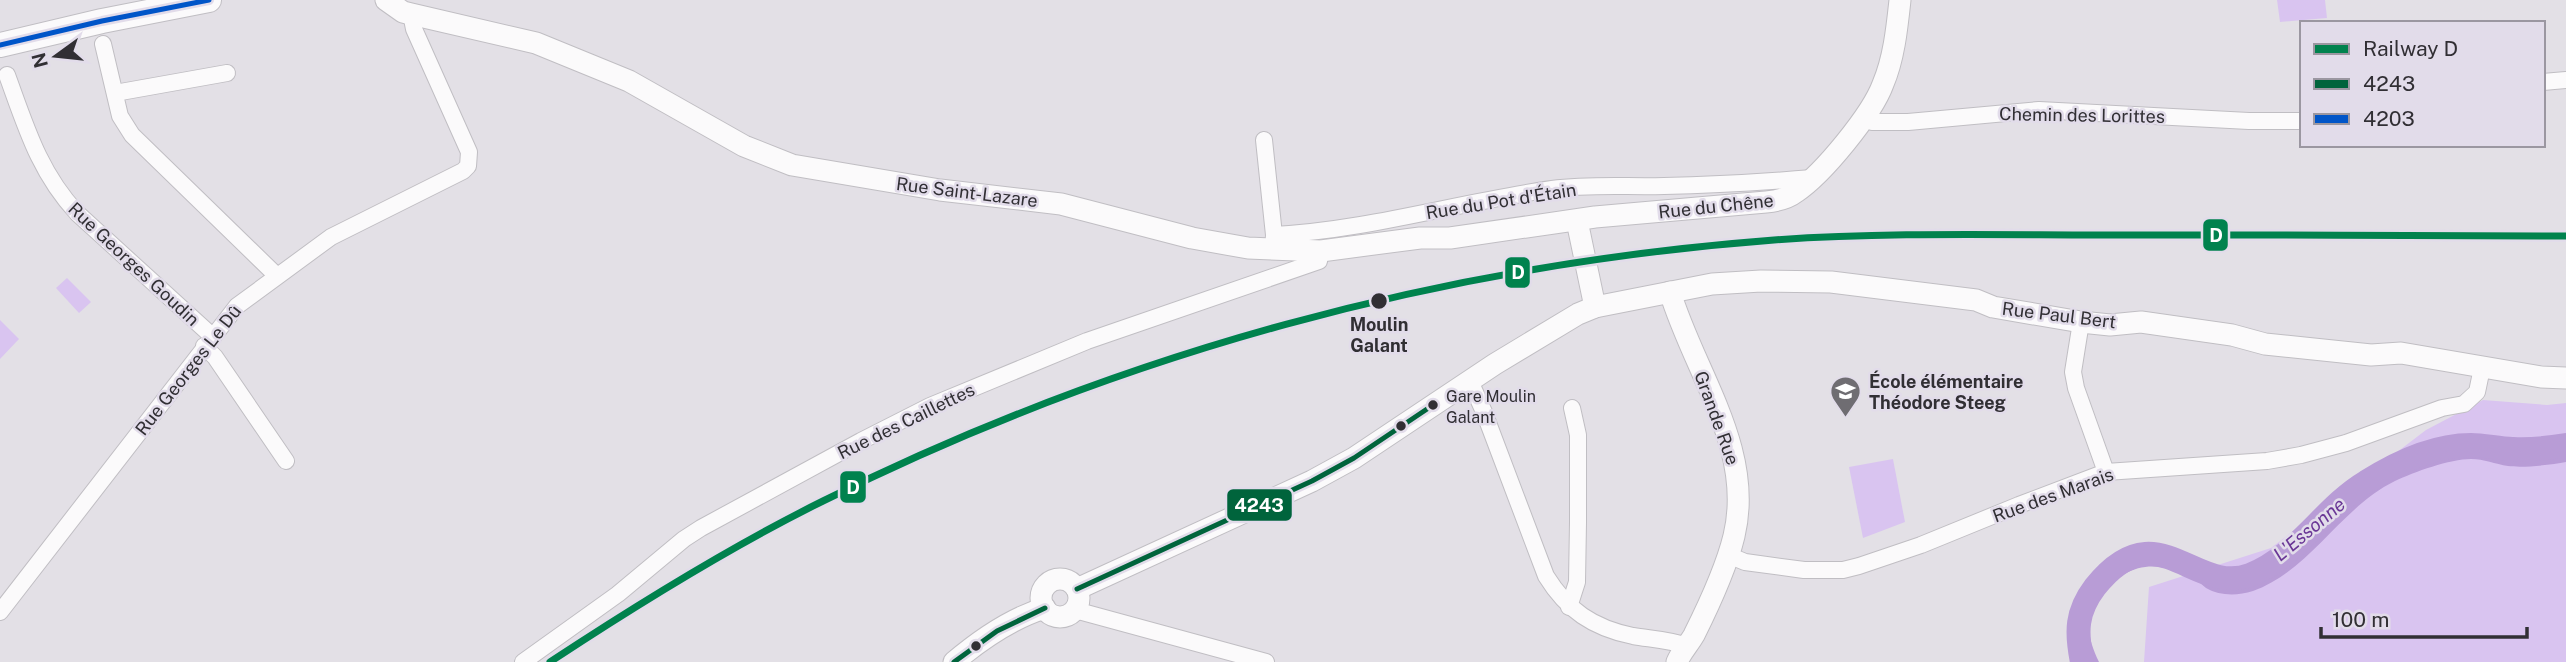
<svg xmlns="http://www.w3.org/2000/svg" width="2566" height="662" viewBox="0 0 2566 662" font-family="'Public Sans',sans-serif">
<rect width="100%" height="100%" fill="#e3e0e6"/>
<g fill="#d9c4f0">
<path d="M2277 0H2325L2327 18 2280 22Z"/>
<path d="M67 278 91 302 79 313 56 288Z"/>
<path d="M0 320 19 339 0 359Z"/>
<path d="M2483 400 2547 405 2566 403V662H2144L2149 587 2271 548 2426 430Z"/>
<path d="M1893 459 1905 522 1863 538 1849 467Z"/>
</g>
<path fill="#b89cd6" d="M2459 445H2480L2514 450 2566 445V462C2551 465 2523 468 2508 466 2495 464 2484 459 2471 459 2450 459 2414 472 2395 481 2340 508 2311 570 2253 591 2237 596 2220 596 2206 588 2202 585 2198 580 2194 578 2157 559 2124 562 2101 598 2085 623 2087 636 2099 662H2082C2076 632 2076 612 2095 587 2159 507 2200 605 2264 568 2290 553 2310 529 2332 509 2367 476 2411 453 2459 445Z"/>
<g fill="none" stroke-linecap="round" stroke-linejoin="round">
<path stroke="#b89cd6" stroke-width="24" d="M2082 662C2076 632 2076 612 2095 587 2157 509 2194 596 2250 575 2297 557 2324 507 2366 482 2396 463 2434 445 2471 445 2485 445 2499 449 2513 449 2531 450 2548 448 2566 445"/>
<defs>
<g id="street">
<path d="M103 44 120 116 132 135 277 276"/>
<path d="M7 75C26 127 39 172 77 213L212 336"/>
<path d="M2543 82 2566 80"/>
<path d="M115 93 227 73"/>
<path d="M1863 118 1872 122H1908L2039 110 2249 121H2302"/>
<path d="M1264 140 1274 235"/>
<path d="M1273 250 1274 235C1369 230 1459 202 1552 189 1590 184 1627 187 1664 186 1714 185 1764 182 1813 178"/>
<path d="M2081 322 2073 372 2076 388 2106 472"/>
<path d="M204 346 215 357 286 461"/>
<path d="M1470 381 1484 412 1546 576C1567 610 1593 628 1633 636 1651 639 1670 640 1687 646"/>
<path d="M1728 555 1745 562 1804 570H1843L1859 566 1921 545 2019 505 2106 472 2267 461 2301 455 2346 443 2442 408 2464 404 2477 392 2482 368"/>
<path d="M1569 607 1577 582 1578 522V435L1572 408"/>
<path d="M1075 610 1266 662"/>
<path d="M0 612 237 306 331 237 463 171 468 166 469 152 414 29 411 14"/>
<path d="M523 662 618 594 684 539 701 528 861 441 930 406 1087 341 1319 261 1321 251"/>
</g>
<g id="secondary">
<path d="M386 0 403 12 411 14 536 43 629 81 744 146 792 165 940 190 1061 204 1192 238 1248 248 1321 251 1420 238H1450L1595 217 1766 202C1777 201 1787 199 1796 192 1823 174 1872 114 1883 84 1894 58 1897 28 1900 0"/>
<path d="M1577 221 1595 307"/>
<path d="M1670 292C1694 372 1755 449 1734 536 1727 565 1708 607 1694 635 1689 644 1681 652 1677 662"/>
<circle cx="1060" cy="598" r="19"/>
<path d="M1077 589 1312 481 1354 458 1495 364 1578 314 1595 307 1712 284 1761 281 1831 282 1976 300 1993 307 2081 322 2110 325 2141 322 2232 335 2265 344 2371 355 2401 353 2541 377 2566 378"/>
<path d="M954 662C980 640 1012 618 1045 608"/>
</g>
<path id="primary" d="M0 45 102 21 209 0"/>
</defs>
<use href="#street" stroke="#c0bec3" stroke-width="18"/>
<use href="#secondary" stroke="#c0bec3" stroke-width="23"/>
<use href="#primary" stroke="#c0bec3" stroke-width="26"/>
<use href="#street" stroke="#fbfafb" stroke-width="16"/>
<use href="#secondary" stroke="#fbfafb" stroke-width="21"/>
<use href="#primary" stroke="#fbfafb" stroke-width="24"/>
<defs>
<g id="bus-1">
<path d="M1077 589 1312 481 1354 458 1433 405"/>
<path d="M954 662 997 631 1045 608"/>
</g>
<path id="bus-2" d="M0 45 102 21 209 0"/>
</defs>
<use href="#bus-1" stroke="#e2dcea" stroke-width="10"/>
<use href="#bus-2" stroke="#e2dcea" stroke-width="10"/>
<use href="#bus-1" stroke="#00643c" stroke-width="5"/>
<use href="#bus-2" stroke="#0055c8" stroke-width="5"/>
<defs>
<path id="rail-1" d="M550 662C638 604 728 548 823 501 1120 353 1443 265 1774 240 1886 232 1999 235 2112 235 2263 235 2415 235 2566 236"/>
</defs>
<use href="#rail-1" stroke="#e2dcea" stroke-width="12"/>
<use href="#rail-1" stroke="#00824e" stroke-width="7"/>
</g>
<defs>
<symbol id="school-pin" viewBox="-11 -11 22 30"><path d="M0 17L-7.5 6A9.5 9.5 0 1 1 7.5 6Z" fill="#6f6d72" stroke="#e2dcea"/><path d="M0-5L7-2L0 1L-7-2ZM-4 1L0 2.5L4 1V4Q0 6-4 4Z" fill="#fff"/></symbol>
</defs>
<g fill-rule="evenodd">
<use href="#school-pin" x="1828" y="374" width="35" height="47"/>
</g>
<g fill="#312f34" stroke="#e2dcea" stroke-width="2.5">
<circle cx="1379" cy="301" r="9"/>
<circle cx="1433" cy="405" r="6"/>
<circle cx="1401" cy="426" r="6"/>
<circle cx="976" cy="646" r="6"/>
</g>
<g text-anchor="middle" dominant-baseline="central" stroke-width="5" stroke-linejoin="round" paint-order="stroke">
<g font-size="16" fill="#312f34" stroke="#e2dcea" text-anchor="start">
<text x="1446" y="396">Gare Moulin<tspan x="1446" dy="21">Galant</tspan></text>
</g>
<g font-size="18" fill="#312f34" stroke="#e2dcea">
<text transform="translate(2082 115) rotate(1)">Chemin des Lorittes</text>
<text transform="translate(967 192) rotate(7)">Rue Saint-Lazare</text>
<text transform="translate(1501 201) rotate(-9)">Rue du Pot d'Étain</text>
<text transform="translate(1716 206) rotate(-6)">Rue du Chêne</text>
<text transform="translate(134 264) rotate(43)">Rue Georges Goudin</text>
<text transform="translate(2059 315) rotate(7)">Rue Paul Bert</text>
<text transform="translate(188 370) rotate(-52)">Rue Georges Le Dû</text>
<text transform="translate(1717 418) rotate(70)">Grande Rue</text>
<text transform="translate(906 421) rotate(-26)">Rue des Caillettes</text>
<text transform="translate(2053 495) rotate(-20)">Rue des Marais</text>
</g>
<g font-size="18" font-weight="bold" fill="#312f34" stroke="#e2dcea">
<text x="1379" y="324">Moulin<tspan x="1379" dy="21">Galant</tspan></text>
</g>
<g font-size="18" font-weight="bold" fill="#312f34" stroke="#e2dcea" text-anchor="start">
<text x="1869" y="381">École élémentaire<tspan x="1869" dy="21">Théodore Steeg</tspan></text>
</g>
<g font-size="19" font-style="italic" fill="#6a3796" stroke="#e2dcea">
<text transform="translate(2309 529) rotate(-40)">L'Essonne</text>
</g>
</g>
<g stroke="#e2dcea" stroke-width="2.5">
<rect x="2202" y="218" width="27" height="34" rx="7" fill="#00824e"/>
<rect x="1504" y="256" width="27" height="33" rx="7" fill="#00824e"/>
<rect x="839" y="470" width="28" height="34" rx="7" fill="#00824e"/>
<rect x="1226" y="488" width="67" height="34" rx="7" fill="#00643c"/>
</g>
<g font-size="19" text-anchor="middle" font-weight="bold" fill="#fff">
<text x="2216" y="242">D</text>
<text x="1518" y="279">D</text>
<text x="853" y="494">D</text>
<text x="1259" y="512">4243</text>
</g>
<rect x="2300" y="21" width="245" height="126" fill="#e2dcea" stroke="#9b97a1" stroke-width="2"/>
<rect x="2314" y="44" width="35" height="10" fill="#00824e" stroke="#9b97a1" stroke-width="2"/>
<text x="2363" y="56" font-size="21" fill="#312f34">Railway D</text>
<rect x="2314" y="79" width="35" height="10" fill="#00643c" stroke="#9b97a1" stroke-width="2"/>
<text x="2363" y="91" font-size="21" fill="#312f34">4243</text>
<rect x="2314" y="114" width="35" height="10" fill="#0055c8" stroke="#9b97a1" stroke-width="2"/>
<text x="2363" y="126" font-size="21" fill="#312f34">4203</text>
<g transform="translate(56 56) rotate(255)" stroke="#e2dcea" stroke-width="5" paint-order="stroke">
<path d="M0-5L12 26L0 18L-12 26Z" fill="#312f34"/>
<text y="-10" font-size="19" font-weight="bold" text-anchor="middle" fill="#312f34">N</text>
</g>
<path d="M2321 627v10h206v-10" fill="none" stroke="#312f34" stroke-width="3.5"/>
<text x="2332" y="627" font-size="21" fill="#312f34" stroke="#e2dcea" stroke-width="5" paint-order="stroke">100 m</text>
</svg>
